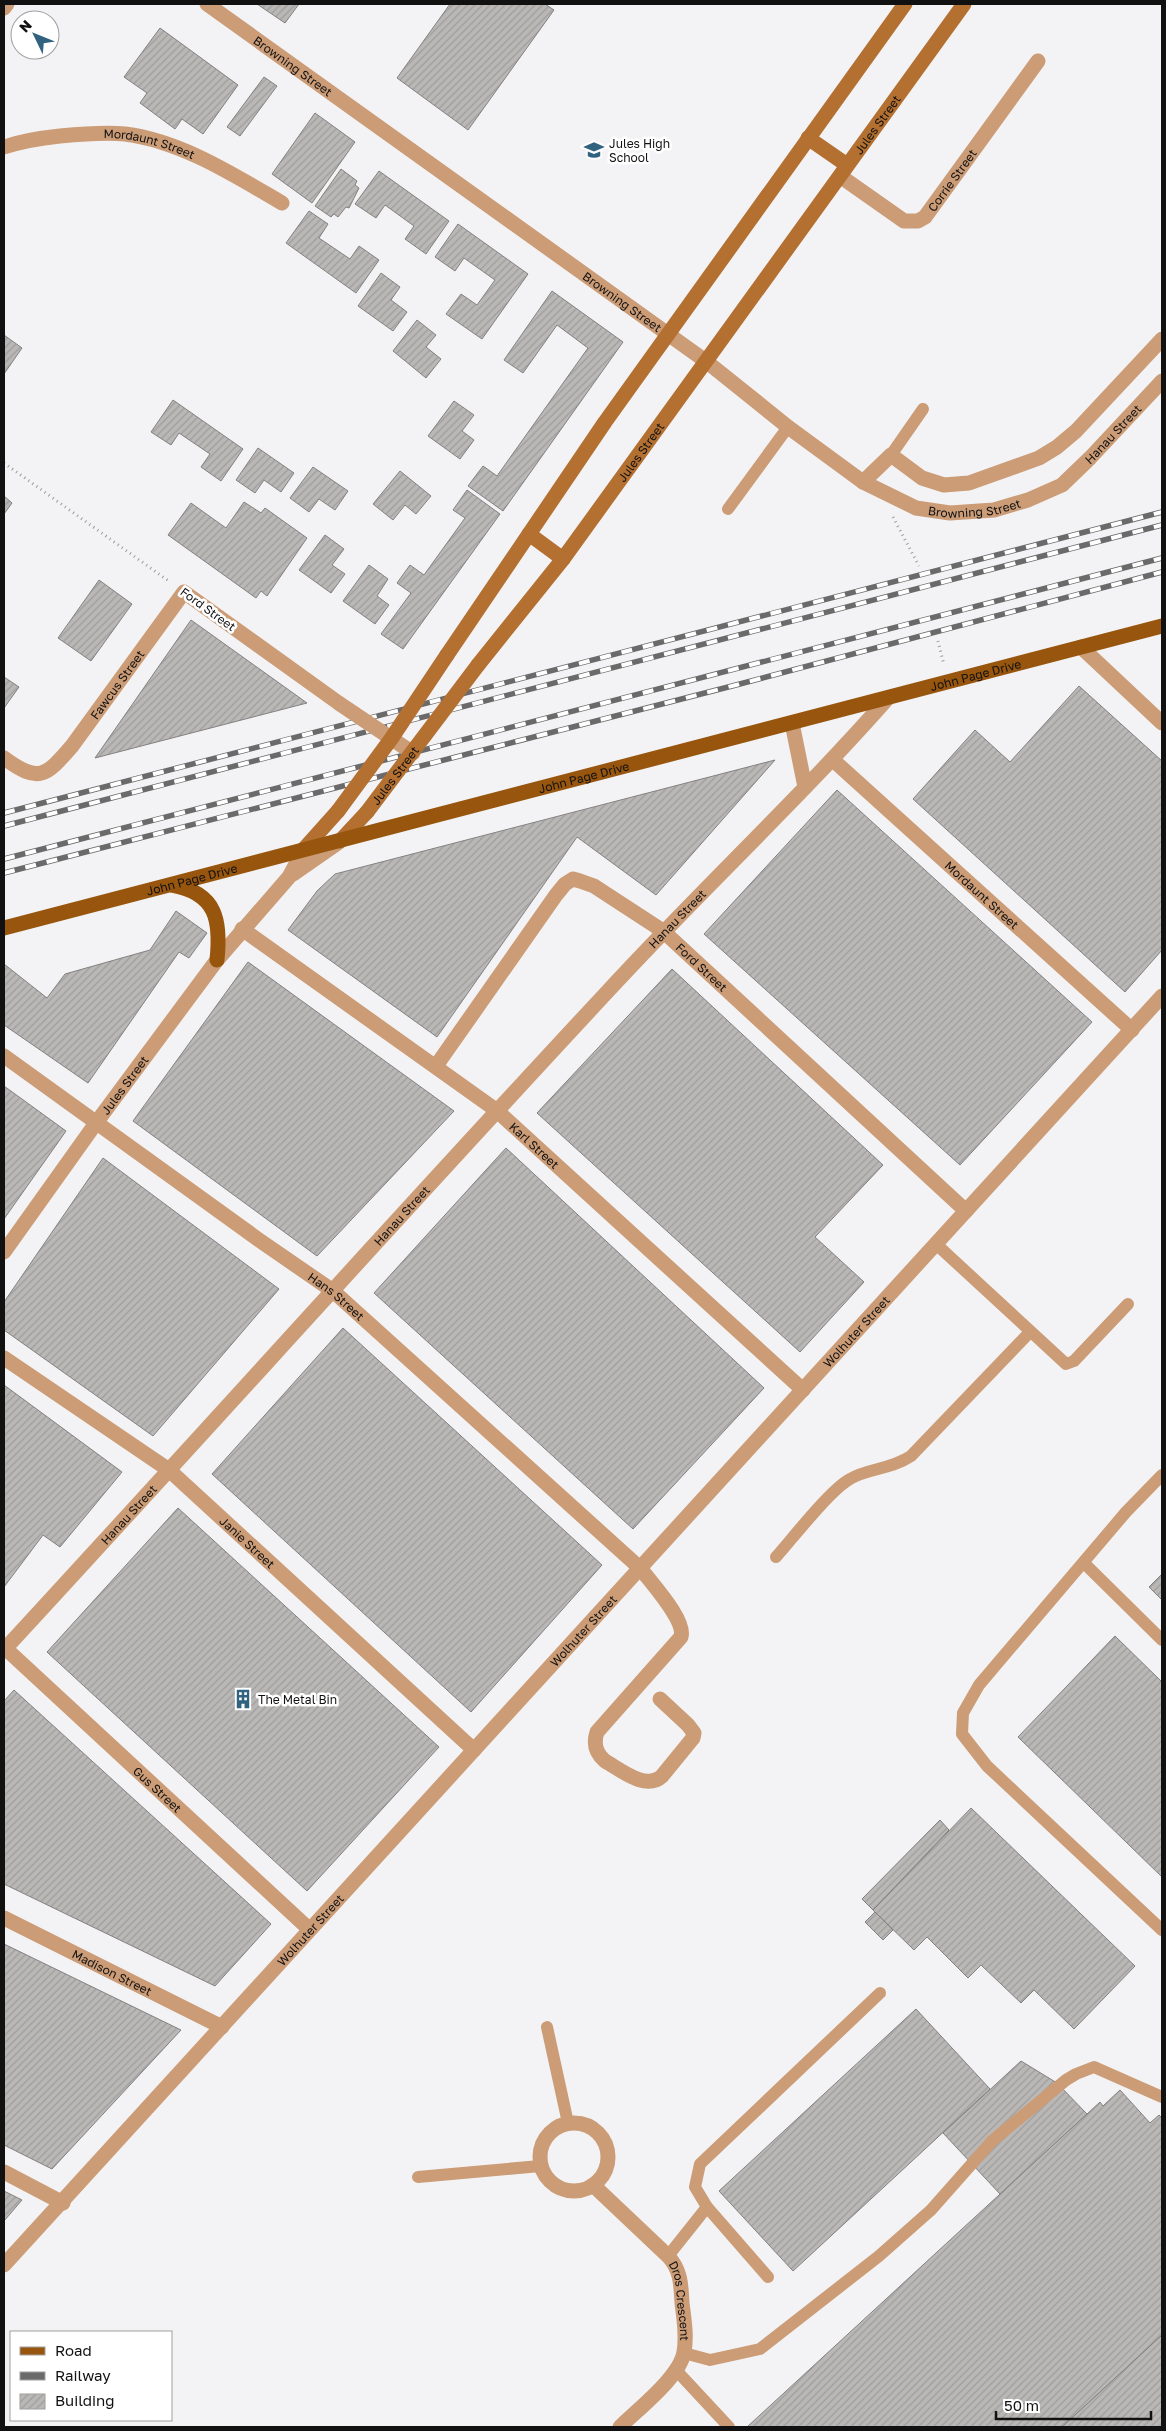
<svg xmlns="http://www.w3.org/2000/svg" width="1166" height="2431" viewBox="0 0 1166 2431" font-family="'Golos Text',sans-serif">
<defs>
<pattern id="building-hatch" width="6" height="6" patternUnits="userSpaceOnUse" patternTransform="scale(1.25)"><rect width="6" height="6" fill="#bab8b7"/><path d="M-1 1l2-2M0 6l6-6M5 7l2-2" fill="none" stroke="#9f9d9c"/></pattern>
</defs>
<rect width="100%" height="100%" fill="#f3f3f5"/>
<g fill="url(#building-hatch)" stroke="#838180">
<path d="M257 4H299L285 23Z"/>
<path d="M450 4H545L554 10 468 130 397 78Z"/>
<path d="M160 28 238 85 203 134 182 119 175 129 140 103 147 93 124 77Z"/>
<path d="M264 77 277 86 240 136 227 127Z"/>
<path d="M315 113 355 142 312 203 272 174Z"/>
<path d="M341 169 357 181 355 185 359 188 349 208 346 207 338 217 334 214 331 217 315 206Z"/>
<path d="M379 171 449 221 426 254 405 239 414 226 385 205 376 218 355 204Z"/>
<path d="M309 211 328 224 319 238 350 259 359 246 379 260 356 293 286 243Z"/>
<path d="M458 224 528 274 482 339 446 314 461 294 477 305 495 280 464 258 455 271 435 257Z"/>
<path d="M381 273 400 287 391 300 407 312 393 331 358 306Z"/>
<path d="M552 291 623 342 503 511 468 486 483 466 497 476 588 348 557 325 523 373 504 360Z"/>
<path d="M417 320 436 335 426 347 441 359 426 378 393 351Z"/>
<path d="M4 335 22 348 4 374Z"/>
<path d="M173 400 243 449 221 481 201 467 210 454 179 433 171 445 151 432Z"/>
<path d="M454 401 474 415 462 431 474 440 460 459 428 436Z"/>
<path d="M258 448 294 473 281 492 264 480 255 493 236 480Z"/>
<path d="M313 467 348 491 335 510 319 499 309 512 290 498Z"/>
<path d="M400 471 431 496 416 514 405 505 393 520 373 504Z"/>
<path d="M467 490 500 514 403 649 381 634 411 593 397 583 410 565 424 575 465 518 453 510Z"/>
<path d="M4 496 12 503 4 514Z"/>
<path d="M244 502 261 513 265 508 307 538 267 596 261 591 256 598 168 535 191 503 226 528Z"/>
<path d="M325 535 344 549 332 565 345 574 331 593 299 570Z"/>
<path d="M369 565 388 579 377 596 389 605 375 624 343 601Z"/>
<path d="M99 580 132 604 91 661 58 638Z"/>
<path d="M191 620 307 703 95 758Z"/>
<path d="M4 677 19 687 4 708Z"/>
<path d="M1079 686 1162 761V950L1125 992 913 799 975 730 1010 762Z"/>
<path d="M775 760 656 895 577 837 437 1037 288 930 317 891 335 874Z"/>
<path d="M837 790 1092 1022 960 1165 704 934Z"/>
<path d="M176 911 207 933 189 958 179 952 88 1083 4 1025V964L47 998 65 974 150 950Z"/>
<path d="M248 962 454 1111 317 1256 133 1121Z"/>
<path d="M672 969 883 1165 815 1237 864 1282 800 1352 537 1113Z"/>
<path d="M4 1086 66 1131 4 1219Z"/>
<path d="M506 1148 764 1388 633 1529 374 1293Z"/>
<path d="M103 1158 279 1289 153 1436 4 1330V1302Z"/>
<path d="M343 1328 602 1565 471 1712 212 1474Z"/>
<path d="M4 1385 122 1472 60 1547 43 1535 4 1587Z"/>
<path d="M178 1508 439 1747 307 1891 47 1652Z"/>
<path d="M1162 1574V1600L1149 1587Z"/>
<path d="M1115 1636 1162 1682V1877L1018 1737Z"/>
<path d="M14 1690 271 1924 215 1986 4 1884V1701Z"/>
<path d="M971 1808 1135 1966 1074 2029 1034 1990 1021 2003 981 1965 968 1978 927 1937 914 1950 873 1910Z"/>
<path d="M940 1820 949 1830 873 1910 862 1899Z"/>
<path d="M875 1912 893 1930 883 1940 865 1922Z"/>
<path d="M4 1944 181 2030 52 2169 4 2145Z"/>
<path d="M916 2009 990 2089 793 2271 719 2191Z"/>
<path d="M1021 2061 1057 2083 1087 2114 1000 2194 943 2133Z"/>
<path d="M1120 2090 1150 2123 1159 2115 1162 2118V2335L1062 2427H747L1100 2102 1103 2106Z"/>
<path d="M4 2191 22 2200 4 2221Z"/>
<path d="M1162 2335V2427H1062Z"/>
</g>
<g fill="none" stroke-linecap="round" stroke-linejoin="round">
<g stroke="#9c9c9d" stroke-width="3" stroke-dasharray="1 4" stroke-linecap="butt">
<path d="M4 463 170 582"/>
<path d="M893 517 919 566"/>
<path d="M938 641 944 665"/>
</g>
<g stroke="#cb9c76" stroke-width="12">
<path d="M891 455 923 409"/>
<path d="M728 509 788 427"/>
<path d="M936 1244 1066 1364 1074 1361 1128 1304"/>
<path d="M1162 1475 1126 1512 979 1685 963 1713 962 1734 987 1766 1162 1930"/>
<path d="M776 1557C793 1538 830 1490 850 1479 868 1468 890 1470 911 1456L1030 1332"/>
<path d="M1084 1563 1162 1640"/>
<path d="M547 2027 568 2123"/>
<path d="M418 2177 540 2166"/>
<path d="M668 2256 707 2207"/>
<path d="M768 2277 707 2207 695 2187 700 2164 880 1993"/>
<path d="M684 2353 710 2360 760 2349 879 2256 931 2210 992 2141 1066 2080 1076 2074 1094 2067 1162 2097"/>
<path d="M676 2370 729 2427"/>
</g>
<g stroke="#cb9c76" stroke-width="15">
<path id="s1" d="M207 4 707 362 788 427 863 482 916 508 950 513 994 510 1028 500 1062 485 1090 458 1162 381"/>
<path d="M4 8 7 4"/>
<path id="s2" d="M4 147C22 141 41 138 60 136 81 134 104 132 125 134 181 141 234 175 282 203"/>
<path id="s3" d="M840 176 904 221H918L925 217 1038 61"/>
<path d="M863 482 891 455 922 478 944 485 969 483 1039 458 1057 447 1076 431 1162 339"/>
<path d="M1081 647 1162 723"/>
<path d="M792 723 805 787"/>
<path id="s4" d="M4 758C39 784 46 776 72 746L184 592 340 704"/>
<path id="s5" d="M833 760 1132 1030"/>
<path d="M293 874 339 842"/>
<path id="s6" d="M242 929 496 1110 803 1390"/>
<path id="s7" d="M4 1056 259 1240 333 1291 641 1569C652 1584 686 1620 681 1637L597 1732C593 1744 596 1753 605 1761 621 1770 646 1791 662 1776L693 1738 694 1733 688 1725 660 1699"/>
<path id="s8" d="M436 1066 556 895 565 884 573 879 580 881 594 886 663 931 966 1211"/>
<path id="s9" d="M4 1252 96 1123 217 960 289 877 304 849"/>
<path id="s10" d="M4 1358 169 1470 474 1750"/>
<path id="s11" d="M5 1648 309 1929"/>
<path id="s12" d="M4 1650C206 1431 405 1209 608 991 699 892 798 800 887 699"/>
<path id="s13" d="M4 1918 222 2027"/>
<circle cx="574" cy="2157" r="34"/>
<path d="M4 2172 63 2203"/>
<path id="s14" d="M593 2185 668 2256C681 2270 681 2285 682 2303 684 2319 687 2336 684 2352 680 2377 638 2409 620 2427"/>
<path id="s15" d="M4 2265 1162 996"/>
</g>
<g stroke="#b47031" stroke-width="15">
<path d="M808 138 847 165"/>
<path d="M529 534 563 559"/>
<path d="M447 655 605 422 905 4"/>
<path id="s16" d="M478 665 563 559 964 4"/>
<path d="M340 841 367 812"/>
<path d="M304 849 338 811"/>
</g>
<g stroke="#97550e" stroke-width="15">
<path d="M172 885C217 893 221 921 217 960"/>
<path id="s17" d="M4 928 1162 626"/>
</g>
<defs>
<g id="rail">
<path d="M4 813 1162 512"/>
<path d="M4 826 1162 525"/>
<path d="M4 859 1162 558"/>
<path d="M4 873 736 685 1162 572"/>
</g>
</defs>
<use href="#rail" stroke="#6a6a6b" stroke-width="5.5"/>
<use href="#rail" stroke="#fff" stroke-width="4" stroke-dasharray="11" stroke-linecap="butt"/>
<path stroke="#cb9c76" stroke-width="15" d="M340 704 413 753"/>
<g stroke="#b47031" stroke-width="15">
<path d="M338 811 391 739 447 655"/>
<path id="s18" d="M367 812 478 665"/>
</g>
</g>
<defs>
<symbol id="school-bare" viewBox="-9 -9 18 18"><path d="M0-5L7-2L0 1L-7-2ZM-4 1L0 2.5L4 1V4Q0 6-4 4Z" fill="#316380" stroke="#fff" stroke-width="2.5" paint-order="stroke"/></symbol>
<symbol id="building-bare" viewBox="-9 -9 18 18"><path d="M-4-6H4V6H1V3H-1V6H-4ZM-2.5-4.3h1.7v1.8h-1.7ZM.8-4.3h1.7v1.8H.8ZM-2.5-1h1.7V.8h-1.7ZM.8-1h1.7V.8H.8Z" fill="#316380" stroke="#fff" stroke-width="2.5" paint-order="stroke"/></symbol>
</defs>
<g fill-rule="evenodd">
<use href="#school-bare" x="580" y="136" width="28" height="28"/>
<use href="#building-bare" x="229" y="1685" width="28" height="28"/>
</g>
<g text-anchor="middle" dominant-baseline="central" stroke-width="5" stroke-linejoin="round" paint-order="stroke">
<g font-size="12" fill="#111112" stroke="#fff">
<text stroke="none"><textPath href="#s1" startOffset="106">Browning Street</textPath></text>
<text stroke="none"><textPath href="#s16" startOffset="672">Jules Street</textPath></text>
<text stroke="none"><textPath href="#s2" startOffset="148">Mordaunt Street</textPath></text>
<text stroke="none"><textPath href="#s3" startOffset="146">Corrie Street</textPath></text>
<text stroke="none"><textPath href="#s1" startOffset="511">Browning Street</textPath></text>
<text stroke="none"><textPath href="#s1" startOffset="1094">Hanau Street</textPath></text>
<text stroke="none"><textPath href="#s16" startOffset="268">Jules Street</textPath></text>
<text stroke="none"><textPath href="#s1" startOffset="930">Browning Street</textPath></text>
<text transform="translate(208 609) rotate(36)">Ford Street</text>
<text stroke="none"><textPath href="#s17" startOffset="1004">John Page Drive</textPath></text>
<text stroke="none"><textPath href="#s4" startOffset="159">Fawcus Street</textPath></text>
<text stroke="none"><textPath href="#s18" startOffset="46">Jules Street</textPath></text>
<text stroke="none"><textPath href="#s17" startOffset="599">John Page Drive</textPath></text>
<text stroke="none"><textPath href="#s17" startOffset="194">John Page Drive</textPath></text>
<text stroke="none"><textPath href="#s5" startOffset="201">Mordaunt Street</textPath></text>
<text stroke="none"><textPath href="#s12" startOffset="994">Hanau Street</textPath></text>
<text stroke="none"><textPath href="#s8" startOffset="390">Ford Street</textPath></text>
<text stroke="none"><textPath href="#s9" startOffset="206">Jules Street</textPath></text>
<text stroke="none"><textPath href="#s6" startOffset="364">Karl Street</textPath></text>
<text stroke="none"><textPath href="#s12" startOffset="589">Hanau Street</textPath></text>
<text stroke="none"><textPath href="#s7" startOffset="410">Hans Street</textPath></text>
<text stroke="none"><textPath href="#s15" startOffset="1264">Wolhuter Street</textPath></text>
<text stroke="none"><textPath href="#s12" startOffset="184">Hanau Street</textPath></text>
<text stroke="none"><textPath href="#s10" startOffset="306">Janie Street</textPath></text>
<text stroke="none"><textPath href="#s15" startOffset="859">Wolhuter Street</textPath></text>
<text stroke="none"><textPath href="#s11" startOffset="208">Gus Street</textPath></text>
<text stroke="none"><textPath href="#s15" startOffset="454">Wolhuter Street</textPath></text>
<text stroke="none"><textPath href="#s13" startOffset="121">Madison Street</textPath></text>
<text stroke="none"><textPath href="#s14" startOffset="151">Dros Crescent</textPath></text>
</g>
<g font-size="12" fill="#111112" stroke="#fff" text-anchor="start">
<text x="609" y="143">Jules High<tspan x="609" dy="14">School</tspan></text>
<text x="258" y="1699">The Metal Bin</text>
</g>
</g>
<rect width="1166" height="2431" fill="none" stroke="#111112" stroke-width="10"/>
<rect x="10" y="2331" width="162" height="90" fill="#ffffff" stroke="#a0a0a0"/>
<rect x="20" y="2347" width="25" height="8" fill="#97550e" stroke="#a0a0a0"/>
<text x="55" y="2356" font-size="15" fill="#111112">Road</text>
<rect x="20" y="2372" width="25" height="8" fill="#6a6a6b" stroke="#a0a0a0"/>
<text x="55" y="2381" font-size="15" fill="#111112">Railway</text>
<rect x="20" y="2394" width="25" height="15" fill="url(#building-hatch)" stroke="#a0a0a0"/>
<text x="55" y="2406" font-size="15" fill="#111112">Building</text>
<g transform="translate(35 35) rotate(313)"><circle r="24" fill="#ffffff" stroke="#a0a0a0"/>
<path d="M0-4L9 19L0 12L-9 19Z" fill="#316380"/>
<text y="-8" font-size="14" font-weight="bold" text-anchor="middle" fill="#111112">N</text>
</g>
<path d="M996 2411v8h155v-8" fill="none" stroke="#111112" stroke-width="2.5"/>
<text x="1004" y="2411" font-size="15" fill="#111112" stroke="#ffffff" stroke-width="4" paint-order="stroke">50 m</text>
</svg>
